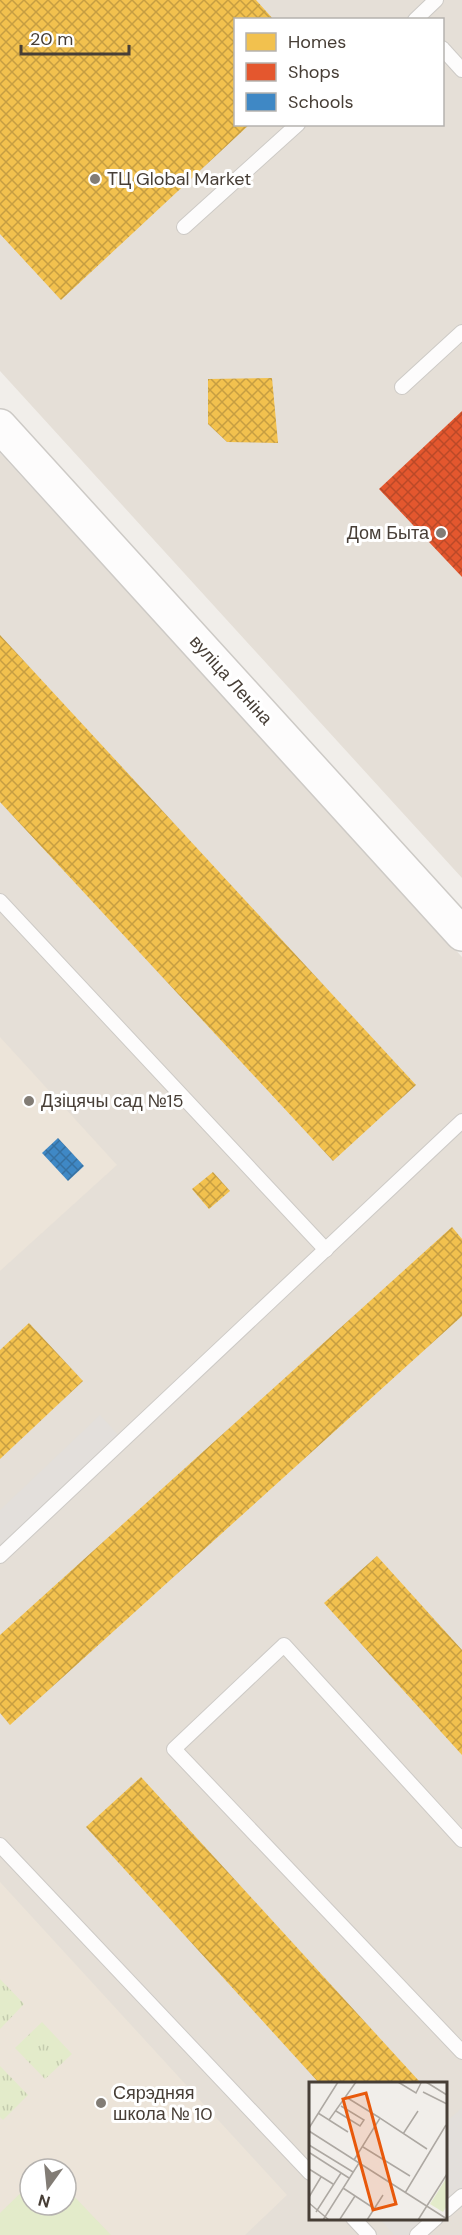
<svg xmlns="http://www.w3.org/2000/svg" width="462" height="2235" viewBox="0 0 462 2235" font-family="'DM Sans',sans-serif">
<defs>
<pattern id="grass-tufts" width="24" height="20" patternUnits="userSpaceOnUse" patternTransform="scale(1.5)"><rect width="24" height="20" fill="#e3ebca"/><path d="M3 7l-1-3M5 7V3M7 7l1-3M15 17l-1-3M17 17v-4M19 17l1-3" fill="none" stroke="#c4cbae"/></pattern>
<pattern id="homes-cross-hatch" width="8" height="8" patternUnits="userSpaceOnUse" patternTransform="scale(1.5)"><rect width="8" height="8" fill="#f2c14e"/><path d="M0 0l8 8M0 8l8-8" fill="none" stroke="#c69e42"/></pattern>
<pattern id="shops-cross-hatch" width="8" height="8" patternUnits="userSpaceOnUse" patternTransform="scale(1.5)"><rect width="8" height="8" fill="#e4572e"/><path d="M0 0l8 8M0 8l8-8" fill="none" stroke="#bb4928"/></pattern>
<pattern id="schools-cross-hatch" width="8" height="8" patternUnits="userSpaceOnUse" patternTransform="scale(1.5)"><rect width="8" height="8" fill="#3f88c5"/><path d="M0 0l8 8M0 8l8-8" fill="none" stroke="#3771a1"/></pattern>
</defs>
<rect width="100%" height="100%" fill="#f1eeea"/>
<g fill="#e5dfd7" fill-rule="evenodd">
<path d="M0 0H462V878L0 371ZM236 20H442V124H236Z"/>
<path d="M0 453 462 957V2235H0ZM310 2084H446V2218H310ZM30 2169H66V2205H30Z"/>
</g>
<g fill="#ece4d9" fill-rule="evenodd">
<path d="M0 1037 117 1165 0 1271Z"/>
<path d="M0 1882 287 2195 245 2235H0ZM30 2169H66V2205H30Z"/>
</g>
<g fill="url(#grass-tufts)">
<path d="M0 1979 24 2004 0 2029Z"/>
<path d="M42 2022 72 2054 45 2079 15 2048Z"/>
<path d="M0 2066 28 2095 3 2120 0 2117Z"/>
</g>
<path fill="#e3ebca" d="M30 2184V2205H66V2188L111 2235H0V2213Z"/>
<g fill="#e3dfdb">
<path d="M100 1415 122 1439 0 1554V1510Z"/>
<path d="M462 2108V2196L446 2210V2122Z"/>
<path d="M380 2219H436L417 2235H394Z"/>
</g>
<g fill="url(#homes-cross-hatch)">
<path d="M0 0H256L274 20H236V124H250L61 300 0 234Z"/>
<path d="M272 378 278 443 227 442 208 424V379Z"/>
<path d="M0 635 416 1085 333 1161 0 802Z"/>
<path d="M213 1172 230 1191 209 1209 192 1189Z"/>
<path d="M452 1227 462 1239V1316L10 1725 0 1713V1635Z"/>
<path d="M29 1323 83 1381 0 1459V1350Z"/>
<path d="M377 1556 462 1650V1755L324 1603Z"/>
<path d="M141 1777 419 2081 416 2084H320L86 1827Z"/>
</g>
<path fill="url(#shops-cross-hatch)" d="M462 411V577L379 489Z"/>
<path fill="url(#schools-cross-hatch)" d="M58 1138 84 1166 68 1181 42 1153Z"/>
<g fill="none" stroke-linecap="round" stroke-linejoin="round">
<defs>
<g id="service">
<path d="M415 20 436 0"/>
<path d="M442 48 462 70"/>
<path d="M184 227 298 124"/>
<path d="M402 387 462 332"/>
<path d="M0 901 326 1250"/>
<path d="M0 1556 462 1121"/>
<path d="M462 1840 284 1645 174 1749 462 2052"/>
<path d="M0 1845 310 2173"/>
<path d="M446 2210 462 2196"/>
<path d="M353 2218 369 2235"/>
<path d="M417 2235 436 2218"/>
</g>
<path id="tertiary" d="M0 426 462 934"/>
</defs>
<use href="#service" stroke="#cdcac6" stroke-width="16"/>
<use href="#tertiary" stroke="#cdcac6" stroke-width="36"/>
<use href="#service" stroke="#fdfcfc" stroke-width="14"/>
<use href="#tertiary" stroke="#fdfcfc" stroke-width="33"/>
</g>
<g fill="#827c75" stroke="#fff" stroke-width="2">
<circle cx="95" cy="179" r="6"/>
<circle cx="441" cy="533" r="6"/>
<circle cx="29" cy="1101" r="6"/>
<circle cx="101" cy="2103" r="6"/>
</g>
<g text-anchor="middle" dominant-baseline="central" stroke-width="6" stroke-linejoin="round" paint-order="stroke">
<g font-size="18" fill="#473e36" stroke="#fff" text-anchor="start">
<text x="107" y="179">ТЦ Global Market</text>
<text x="429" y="533" text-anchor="end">Дом Быта</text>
<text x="41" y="1101">Дзіцячы сад №15</text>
<text x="113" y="2093">Сярэдняя<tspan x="113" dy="21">школа № 10</tspan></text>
</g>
<g font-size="18" fill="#473e36" stroke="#fff">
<text transform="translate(231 680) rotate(48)">вуліца Леніна</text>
</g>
</g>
<g transform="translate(309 2082)">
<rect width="138" height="138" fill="#f1eeea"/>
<path d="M138 95V124L134 130 121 122Z" fill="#e3ebca"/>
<path fill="none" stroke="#ada8a2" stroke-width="1.5" d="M89 0 107 11 112 1M117 0 138 13M114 10 138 22M37 15 71 36M27 29 51 44 55 38 32 24M9 31 20 38 47 0M20 38 39 50M0 46 29 0M0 49 138 137M94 52 109 29M0 63 44 90M54 65 101 94M1 71 40 96M45 78 71 36 118 67M0 87 24 102M34 106 66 127M96 111 137 43M0 115 12 95M0 121 20 138M7 130 32 91M31 137 46 114M14 138 50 81M58 138 74 113M109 138 138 92"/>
<path fill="#e8590c" fill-opacity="0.15" stroke="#e8590c" stroke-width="3" d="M57 11 87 122 64 128 34 17Z"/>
<rect width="138" height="138" fill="none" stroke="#473e36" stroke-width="3"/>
</g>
<rect x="234" y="18" width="210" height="108" fill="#ffffff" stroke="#b5b2af" stroke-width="1.5"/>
<rect x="246" y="33" width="30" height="18" fill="#f2c14e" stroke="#b5b2af" stroke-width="1.5"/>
<text x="288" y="48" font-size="18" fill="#473e36">Homes</text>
<rect x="246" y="63" width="30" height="18" fill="#e4572e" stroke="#b5b2af" stroke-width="1.5"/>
<text x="288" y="78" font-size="18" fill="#473e36">Shops</text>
<rect x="246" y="93" width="30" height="18" fill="#3f88c5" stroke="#b5b2af" stroke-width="1.5"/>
<text x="288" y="108" font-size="18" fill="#473e36">Schools</text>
<g transform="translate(48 2187) rotate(195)"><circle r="28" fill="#ffffff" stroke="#b5b2af" stroke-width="1.5"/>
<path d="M0-4.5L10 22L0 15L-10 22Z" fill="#827c75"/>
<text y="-9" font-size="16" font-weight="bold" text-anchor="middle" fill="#473e36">N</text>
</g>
<path d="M21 45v9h108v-9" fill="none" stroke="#473e36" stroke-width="3"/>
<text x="30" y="45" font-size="18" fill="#473e36" stroke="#ffffff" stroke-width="4.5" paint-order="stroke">20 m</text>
</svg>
